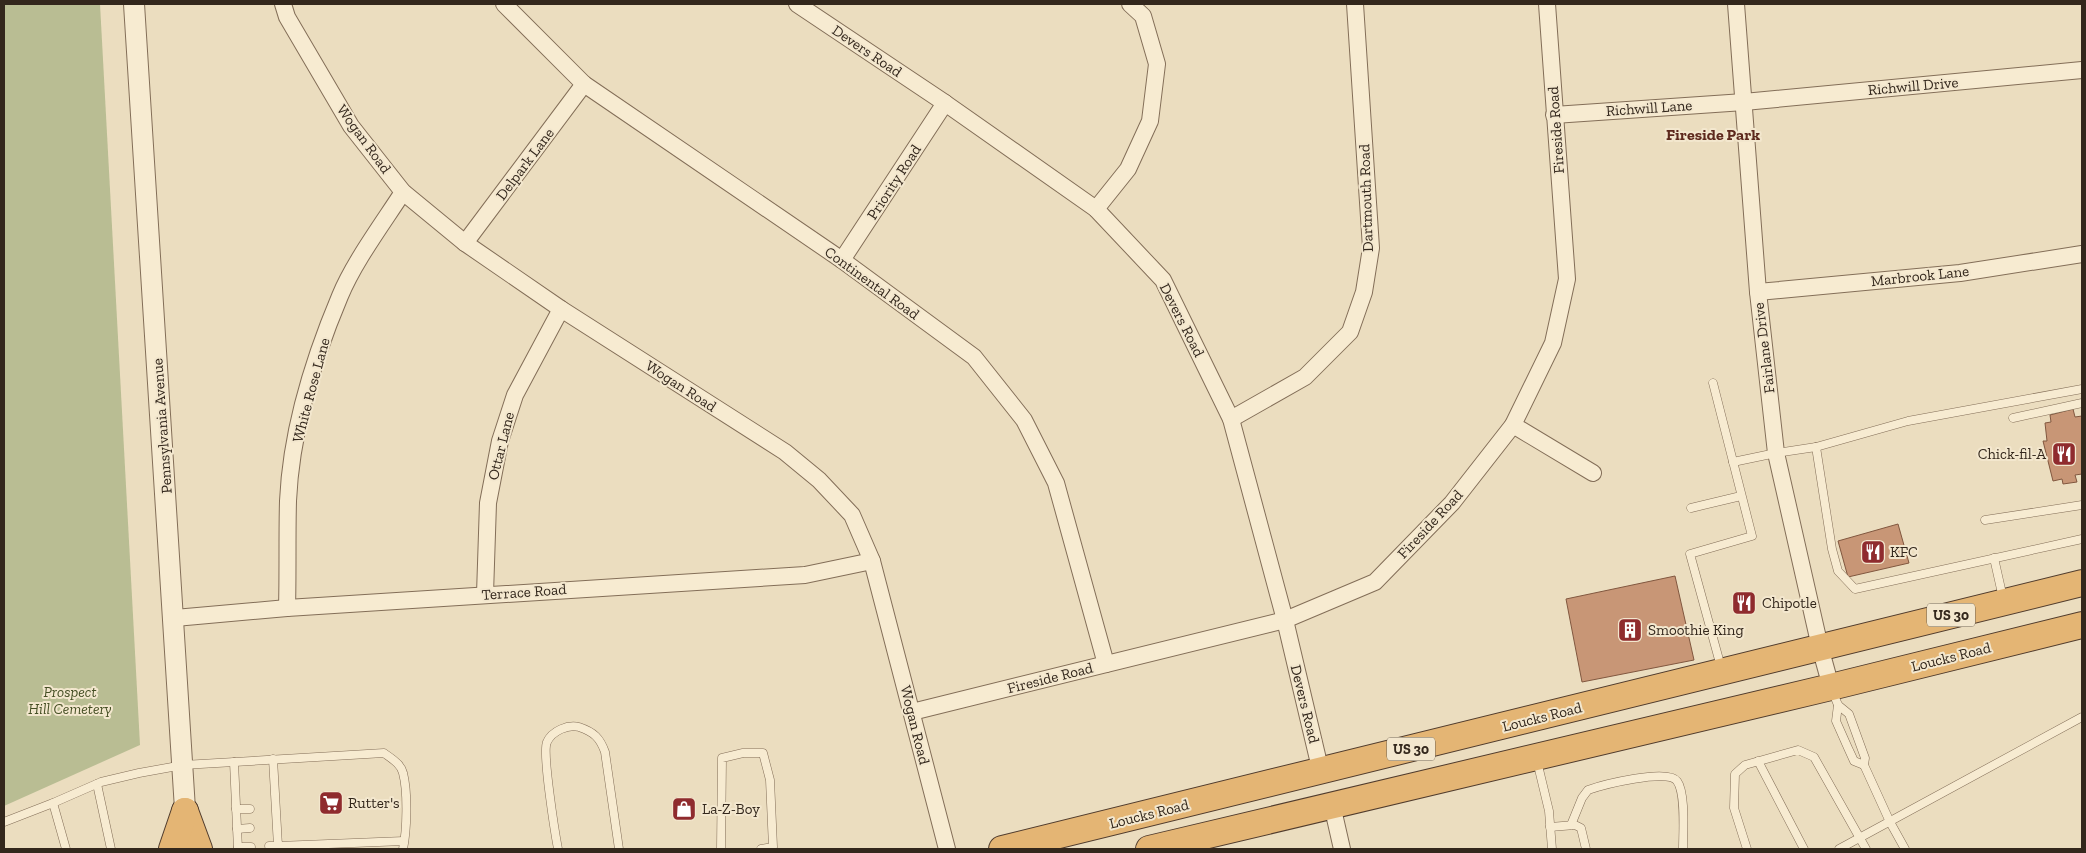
<svg xmlns="http://www.w3.org/2000/svg" width="2086" height="853" viewBox="0 0 2086 853" font-family="'Zilla Slab',serif">
<rect width="100%" height="100%" fill="#ebddbf"/>
<path fill="#b9bd93" d="M4 4H100L140 745 4 806Z"/>
<g fill="#c89676" stroke="#81573f">
<path d="M2073 409 2075 417 2082 416V474L2075 475 2077 482 2063 484 2062 479 2053 481 2043 441H2047L2045 423 2051 422 2050 415Z"/>
<path d="M1898 524 1909 563 1848 577 1838 541Z"/>
<path d="M1675 576 1694 660 1582 682 1566 599Z"/>
</g>
<g fill="none" stroke-linecap="round" stroke-linejoin="round">
<defs>
<g id="service">
<path d="M1713 383 1752 536 1690 554 1721 667"/>
<path d="M2013 418 2082 403"/>
<path d="M1816 447 1832 549 1838 571 1855 589 2082 539"/>
<path d="M1733 462 1776 453 1816 447 1908 421 2082 389"/>
<path d="M1691 508 1741 496"/>
<path d="M1985 520 2082 505"/>
<path d="M1994 558 2003 598"/>
<path d="M1832 690 1838 705 1849 714 1865 758 1864 765 1890 822 1905 849"/>
<path d="M1838 705 1836 721 1848 748 1854 761 1864 765"/>
<path d="M273 759 278 846 404 841"/>
<path d="M1537 761 1549 811 1552 849"/>
<path d="M1758 761 1804 849"/>
<path d="M234 762 238 849"/>
<path d="M97 784 111 849"/>
<path d="M53 803 66 849"/>
<path d="M236 809H250"/>
<path d="M4 822 53 803 101 782 139 773 183 765 384 753C392 759 401 764 403 773 408 792 407 830 403 849"/>
<path d="M1571 825 1582 798 1588 790C1602 785 1668 768 1677 781 1686 793 1683 833 1683 849"/>
<path d="M1550 827 1575 825 1581 828 1586 849"/>
<path d="M237 829 250 828"/>
<path d="M269 846H278V849"/>
<path d="M238 847H251"/>
<path d="M558 849C555 833 542 752 547 742 552 731 568 724 579 727 594 732 600 738 605 752L619 849"/>
<path d="M721 849 722 758 743 753H763L770 780 773 847 761 849"/>
<path d="M1747 849 1734 808 1735 774 1745 765 1798 750 1814 757 1866 849"/>
<path d="M1839 849 2082 717"/>
</g>
<g id="minor">
<path d="M283 4 287 17 351 126 403 192 465 243 561 309 785 452 819 480 852 515 872 561 947 849"/>
<path d="M504 4 584 84 842 260 974 357 1024 420 1056 483 1106 664"/>
<path d="M797 4 945 103 1096 209 1163 280 1231 419 1285 620 1321 772"/>
<path d="M1736 4 1758 292 1776 453 1820 647 1831 687"/>
<path d="M1554 115 1744 102 2082 70"/>
<path d="M1096 209 1128 169 1150 121 1157 64 1143 16 1130 4"/>
<path d="M465 243 584 84"/>
<path d="M842 260 945 103"/>
<path d="M1758 292 1960 273 2082 254"/>
<path d="M1231 419 1305 377 1350 332 1364 292 1371 248 1355 4"/>
<path d="M1513 425 1593 473"/>
<path d="M485 594 488 503 500 441 515 395 561 309"/>
<path d="M287 608C288 572 287 537 288 501 291 432 313 360 340 296 354 262 383 223 403 192"/>
<path d="M175 618 287 608 805 575 872 561"/>
<path d="M912 712 1285 620 1375 582 1452 503 1513 425 1553 343 1567 279 1547 4"/>
<path d="M1332 805 1342 849"/>
</g>
<path id="tertiary" d="M134 4 186 825"/>
<g id="trunk">
<path d="M185 811 199 849"/>
<path d="M172 849 185 811"/>
<path d="M1002 849 2082 583"/>
<path d="M1149 849 1831 687 2082 625"/>
</g>
</defs>
<use href="#service" stroke="#836e58" stroke-width="9"/>
<use href="#minor" stroke="#836e58" stroke-width="18"/>
<use href="#tertiary" stroke="#836e58" stroke-width="22"/>
<use href="#trunk" stroke="#513c2d" stroke-width="28"/>
<use href="#service" stroke="#f7ebd1" stroke-width="8"/>
<use href="#minor" stroke="#f7ebd1" stroke-width="16"/>
<use href="#tertiary" stroke="#f7ebd1" stroke-width="20"/>
<use href="#trunk" stroke="#e4b574" stroke-width="26"/>
</g>
<defs>
<symbol id="restaurant-square" viewBox="-11 -11 22 22"><rect x="-9" y="-9" width="18" height="18" rx="4" fill="#8f2b2e" stroke="#f3e7ce"/><path d="M-5-6h1v4h1v-4h1v4h1v-4h1v5L-1.5 .5V6h-2V.5L-5-1ZM5-6V6H3V1.5H1.5Q1.5-4 5-6Z" fill="#fff"/></symbol>
<symbol id="building-square" viewBox="-11 -11 22 22"><rect x="-9" y="-9" width="18" height="18" rx="4" fill="#8f2b2e" stroke="#f3e7ce"/><path d="M-4-6H4V6H1V3H-1V6H-4ZM-2.5-4.3h1.7v1.8h-1.7ZM.8-4.3h1.7v1.8H.8ZM-2.5-1h1.7V.8h-1.7ZM.8-1h1.7V.8H.8Z" fill="#fff"/></symbol>
<symbol id="supermarket-square" viewBox="-11 -11 22 22"><rect x="-9" y="-9" width="18" height="18" rx="4" fill="#8f2b2e" stroke="#f3e7ce"/><path d="M-6-5.5h2.5l.6 2H6L4.5 2H-2.5L-4.4-4H-6ZM-1.5 3.2a1.3 1.3 0 1 0 .1 0ZM3 3.2a1.3 1.3 0 1 0 .1 0Z" fill="#fff"/></symbol>
<symbol id="shop-square" viewBox="-11 -11 22 22"><rect x="-9" y="-9" width="18" height="18" rx="4" fill="#8f2b2e" stroke="#f3e7ce"/><path d="M-5-2.5h2.3a2.7 3.5 0 0 1 5.4 0H5L5.5 6h-11ZM-1.5-2.5h3a1.5 2.3 0 0 0-3 0Z" fill="#fff"/></symbol>
</defs>
<g fill-rule="evenodd">
<use href="#restaurant-square" x="2050" y="440" width="28" height="28"/>
<use href="#restaurant-square" x="1859" y="538" width="28" height="28"/>
<use href="#restaurant-square" x="1730" y="589" width="28" height="28"/>
<use href="#building-square" x="1616" y="616" width="28" height="28"/>
<use href="#supermarket-square" x="317" y="789" width="28" height="28"/>
<use href="#shop-square" x="670" y="795" width="28" height="28"/>
</g>
<g text-anchor="middle" dominant-baseline="central" stroke-width="4" stroke-linejoin="round" paint-order="stroke">
<g fill="#f3e7ce" stroke="#6d6151" stroke-width="1">
<rect x="1927" y="603.5" width="48" height="23" rx="4"/>
<rect x="1387" y="737.5" width="48" height="23" rx="4"/>
</g>
<g font-size="14" font-weight="bold" fill="#33271c">
<text x="1951" y="615">US 30</text>
<text x="1411" y="749">US 30</text>
</g>
<g font-size="15" fill="#33271c" stroke="#f3e7ce">
<text transform="translate(867 51) rotate(34)">Devers Road</text>
<text transform="translate(1913 86) rotate(-5)">Richwill Drive</text>
<text transform="translate(1649 108) rotate(-4)">Richwill Lane</text>
<text transform="translate(1556 130) rotate(-94)">Fireside Road</text>
<text transform="translate(364 139) rotate(54)">Wogan Road</text>
<text transform="translate(525 164) rotate(-53)">Delpark Lane</text>
<text transform="translate(894 182) rotate(-57)">Priority Road</text>
<text transform="translate(1366 198) rotate(-92)">Dartmouth Road</text>
<text transform="translate(1920 276) rotate(-6)">Marbrook Lane</text>
<text transform="translate(872 283) rotate(36)">Continental Road</text>
<text transform="translate(1182 320) rotate(63)">Devers Road</text>
<text transform="translate(1764 348) rotate(-97)">Fairlane Drive</text>
<text transform="translate(681 386) rotate(33)">Wogan Road</text>
<text transform="translate(311 390) rotate(-75)">White Rose Lane</text>
<text transform="translate(162 426) rotate(-94)">Pennsylvania Avenue</text>
<text transform="translate(501 446) rotate(-76)">Ottar Lane</text>
<text transform="translate(1430 524) rotate(-47)">Fireside Road</text>
<text transform="translate(524 592) rotate(-4)">Terrace Road</text>
<text transform="translate(1951 657) rotate(-14)">Loucks Road</text>
<text transform="translate(1050 678) rotate(-14)">Fireside Road</text>
<text transform="translate(1305 704) rotate(76)">Devers Road</text>
<text transform="translate(1542 717) rotate(-14)">Loucks Road</text>
<text transform="translate(915 725) rotate(76)">Wogan Road</text>
<text transform="translate(1149 814) rotate(-14)">Loucks Road</text>
</g>
<g font-size="15" fill="#33271c" stroke="#f3e7ce" text-anchor="start">
<text x="2046" y="454" text-anchor="end">Chick-fil-A</text>
<text x="1890" y="552">KFC</text>
<text x="1762" y="603">Chipotle</text>
<text x="1648" y="630">Smoothie King</text>
<text x="348" y="803">Rutter's</text>
<text x="702" y="809">La-Z-Boy</text>
</g>
<g font-size="15" font-style="italic" fill="#454f24" stroke="#f3e7ce">
<text x="70" y="692">Prospect<tspan x="70" dy="17">Hill Cemetery</tspan></text>
</g>
<g font-size="16" font-weight="bold" fill="#5e291d" stroke="#f3e7ce">
<text x="1713" y="134">Fireside Park</text>
</g>
</g>
<rect width="2086" height="853" fill="none" stroke="#33271c" stroke-width="10"/>
</svg>
